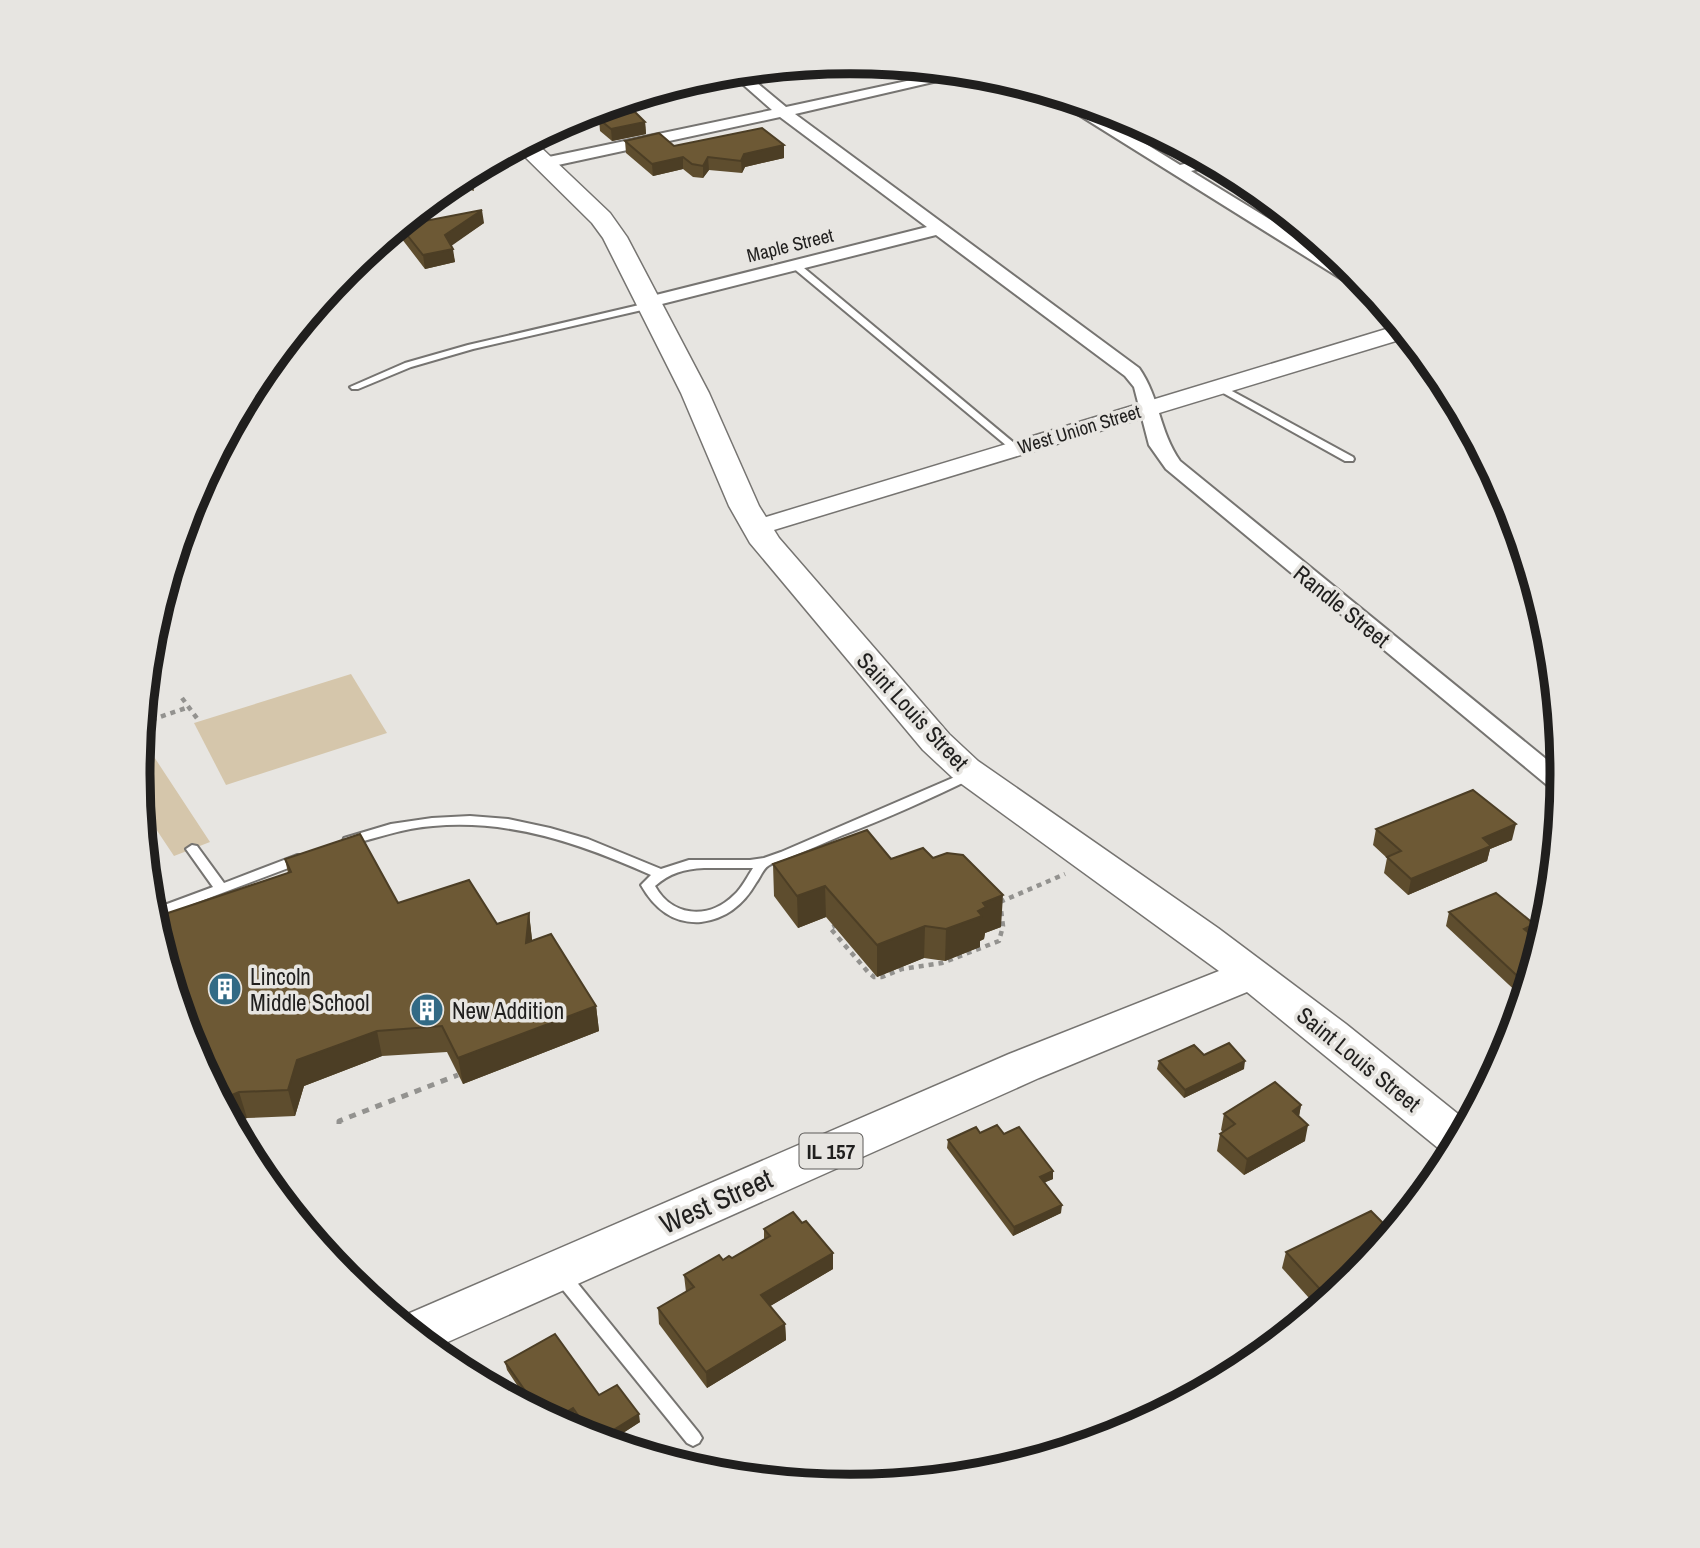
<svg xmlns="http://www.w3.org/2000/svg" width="1700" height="1548" viewBox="0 0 1700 1548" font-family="'Archivo Narrow',sans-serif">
<rect width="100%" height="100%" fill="#e7e5e1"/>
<g fill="#d5c6ab">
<path d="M351 674 387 733 226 785 194 723Z"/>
<path d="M141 737 210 842 174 856 152 823 143 836 137 774Z"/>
</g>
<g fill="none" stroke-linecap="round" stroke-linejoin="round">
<defs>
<g id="service">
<path d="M792 263H798L1019 447V451H1013L792 267Z"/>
<path d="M652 302 655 303V307L473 349 411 367 358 389H352L350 387 405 363 468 345Z"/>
<path d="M1219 384 1353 457 1354 459 1353 461H1345L1216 389V385Z"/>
<path d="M971 770 977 774 975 777C932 798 888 818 843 835 824 843 806 851 788 858 782 861 773 862 768 866 763 869 760 878 756 883 744 904 726 919 701 922 673 924 654 908 641 885L651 875C581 844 511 819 433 826 404 828 377 838 349 845L343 841 344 838 391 824 432 818 470 816 508 819 550 828 588 839 661 869 689 860H750L764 858 781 852ZM704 868H753C747 877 742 888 734 895 709 920 672 917 655 886 670 873 684 869 704 868Z"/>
<path d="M192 845 197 846 224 883 297 855H307L308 858 307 861 153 919 151 910 213 887 186 849Z"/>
<path d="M560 1267 566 1269 699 1433 702 1438 699 1443 693 1446 687 1443 554 1279 552 1274 554 1269Z"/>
</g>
<g id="minor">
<path d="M953 71 972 73 795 114 1139 368C1160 398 1159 431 1180 461L1562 772 1561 792 1553 790 1166 469 1149 445 1134 387 1125 376 936 235 650 307 644 306 641 302 644 298 927 227 780 117 544 168 536 163 544 158 772 110 730 73 744 72 786 107Z"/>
<path d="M1054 95 1078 102 1180 165 1204 159 1216 165 1191 171 1357 273 1373 293H1364L1055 100Z"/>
</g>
<path id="tertiary" d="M1396 326H1400L1409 337 764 533H746L742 528 746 523Z"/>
<path id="primary" d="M532 139 610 213 627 237 709 393 759 506 779 538 949 734 978 761 1218 928 1346 1024 1468 1122 1451 1155 1443 1152 1247 992 1039 1078 432 1349 396 1319 1009 1054 1219 971 952 777 923 750 750 543 729 506 681 393 603 238 592 223 516 148Z"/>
</defs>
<use href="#service" stroke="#767471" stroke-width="4"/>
<use href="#minor" stroke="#767471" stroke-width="4"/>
<use href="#tertiary" stroke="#767471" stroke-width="3"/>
<use href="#primary" stroke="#767471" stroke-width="3"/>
<g stroke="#93928f" stroke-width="4.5" stroke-dasharray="5 5" stroke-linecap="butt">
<path d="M182 698 199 721"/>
<path d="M142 723 189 707"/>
<path d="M1000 902 1065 874"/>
<path d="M837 925 830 928 868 972 874 977H882L902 969 942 963 999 941 1003 926 1001 910"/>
</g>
<path stroke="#93928f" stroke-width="5" stroke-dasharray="7 7" stroke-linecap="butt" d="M339 1124V1121L458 1075"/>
<use href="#service" fill="#fff" fill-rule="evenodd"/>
<use href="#minor" fill="#fff" fill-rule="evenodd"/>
<use href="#tertiary" fill="#fff" fill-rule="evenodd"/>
<use href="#primary" fill="#fff" fill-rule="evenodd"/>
</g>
<g fill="#5e4d2e">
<path d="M599 119 645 122 646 134 612 141 600 131Z"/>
<path d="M625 141 674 146 784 145V158L745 167 742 173 709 170 703 178 693 177 683 169 653 176 626 153Z"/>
<path d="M467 174 472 179 474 191 451 184Z"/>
<path d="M416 213 425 221 484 223 451 245 455 262 425 269 395 230Z"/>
<path d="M1376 829 1512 840 1490 849 1487 861 1408 895 1384 873 1387 858 1373 845Z"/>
<path d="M933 858 1001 927 985 933 984 939 980 941V947L945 961 924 958 877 977 826 917 798 928 774 896 773 864Z"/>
<path d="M285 859 398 903 497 924 529 913 532 941 596 1006 599 1031 463 1084 447 1052 382 1056 304 1086 295 1116 247 1118 232 1123 191 1046 288 873Z"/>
<path d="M1449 912 1531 934 1540 942 1523 998 1446 926Z"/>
<path d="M1204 1055 1244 1069 1184 1098 1157 1069 1159 1061Z"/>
<path d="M1301 1105 1299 1116 1305 1141 1244 1175 1217 1151 1220 1134 1223 1132 1221 1130 1224 1114Z"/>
<path d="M980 1133 1004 1134 1053 1171V1179L1045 1182 1061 1213 1013 1236 947 1148 948 1140Z"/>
<path d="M802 1223 833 1253V1269L770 1306 785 1324 786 1340 707 1388 659 1324 658 1308 686 1292 684 1275 723 1260 732 1258 764 1239V1229Z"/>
<path d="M1286 1252 1354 1278 1318 1308 1282 1268Z"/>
<path d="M505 1362 599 1395 640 1422 609 1442 589 1436 575 1416 561 1424 533 1409 507 1370Z"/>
</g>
<g fill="#4c3e25">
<path d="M645 122 646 134 612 141 611 129Z"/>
<path d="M784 145V158L745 167 742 173 741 161 744 154Z"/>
<path d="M683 157V169L653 176 652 164Z"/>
<path d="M708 157 709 170 703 178V166Z"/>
<path d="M482 210 484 223 447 249 445 235Z"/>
<path d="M453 249 455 262 425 269 423 255Z"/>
<path d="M1516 824 1512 840 1490 849 1487 861 1408 895 1411 879 1483 838Z"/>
<path d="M825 886 826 917 798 928 797 896Z"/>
<path d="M1003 895 1001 927 985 933 984 939 980 941V947L945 961 946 929 978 911 983 903Z"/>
<path d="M529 913 532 939 530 968 526 943Z"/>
<path d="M1534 924 1530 937 1524 929Z"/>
<path d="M925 926 924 958 877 977V945Z"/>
<path d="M596 1006 599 1031 463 1084 458 1058Z"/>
<path d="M377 1031 382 1056 304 1086 295 1116 288 1090 297 1060Z"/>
<path d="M1245 1061 1244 1069 1184 1098 1185 1090Z"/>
<path d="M239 1092 247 1118 232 1123 220 1100Z"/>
<path d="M1301 1105 1298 1122 1293 1111Z"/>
<path d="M1308 1125 1305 1141 1244 1175 1247 1159Z"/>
<path d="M1053 1171V1179L1039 1185 1040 1177Z"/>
<path d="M1062 1205 1061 1213 1013 1236 1014 1227Z"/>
<path d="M833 1253V1269L762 1311 761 1295Z"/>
<path d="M785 1324 786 1340 707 1388 706 1372Z"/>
<path d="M573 1408 575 1416 561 1424 553 1420Z"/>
<path d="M639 1414 640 1422 609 1442 599 1439Z"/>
</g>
<g fill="#6d5935" stroke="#4c3e25" stroke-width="2">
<path d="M635 112 645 122 611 129 599 119Z"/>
<path d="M762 128 784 145 744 154 741 161 708 157 703 166 692 164 683 157 652 164 625 141 659 133 674 146Z"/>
<path d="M482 210 445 235 453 249 423 255 400 226 416 213 425 221Z"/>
<path d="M1473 790 1516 824 1483 838 1491 846 1411 879 1387 857 1401 851 1376 829Z"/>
<path d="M867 830 891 859 923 848 933 858 947 853 963 855 1003 895 983 903 986 907 978 911 982 916 946 929 925 926 877 945 825 886 797 896 773 864Z"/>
<path d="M360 834 398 903 469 880 497 924 529 913 526 943 551 934 596 1006 458 1058 442 1026 377 1031 297 1060 288 1090 239 1092 220 1100 191 1046 153 918 291 872 285 859Z"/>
<path d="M1496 893 1534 924 1524 929 1540 942 1527 985 1449 912Z"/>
<path d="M1229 1043 1245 1061 1185 1090 1159 1061 1194 1045 1204 1055Z"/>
<path d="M1275 1082 1301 1105 1293 1111 1308 1125 1247 1159 1220 1134 1235 1124 1224 1114Z"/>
<path d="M997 1125 1004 1134 1019 1127 1053 1171 1040 1177 1062 1205 1014 1227 948 1140 976 1127 980 1133Z"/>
<path d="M1371 1211 1392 1232 1354 1278 1329 1299 1286 1252Z"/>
<path d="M793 1212 802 1223 806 1221 833 1253 761 1295 785 1324 706 1372 658 1308 694 1287 684 1275 719 1255 723 1260 729 1256 732 1258 770 1236 764 1229Z"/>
<path d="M555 1334 599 1395 617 1385 639 1414 599 1439 594 1438 573 1408 553 1420 540 1412 505 1362Z"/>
</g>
<defs>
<symbol id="building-disc" viewBox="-11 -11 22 22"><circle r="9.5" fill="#326a85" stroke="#e7e5e1"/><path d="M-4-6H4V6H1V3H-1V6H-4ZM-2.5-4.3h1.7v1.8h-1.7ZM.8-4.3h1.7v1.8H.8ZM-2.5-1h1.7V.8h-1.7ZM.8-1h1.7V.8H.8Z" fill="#fff"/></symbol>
</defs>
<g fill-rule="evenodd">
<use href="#building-disc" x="206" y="970" width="38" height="38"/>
<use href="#building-disc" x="408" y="991" width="38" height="38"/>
</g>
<g text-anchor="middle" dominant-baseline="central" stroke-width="7" stroke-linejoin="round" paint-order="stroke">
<g font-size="19" fill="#201f1e" stroke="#e7e5e1">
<text transform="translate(790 245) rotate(-14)">Maple Street</text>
<text transform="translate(1079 429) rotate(-17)">West Union Street</text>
</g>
<rect fill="#e7e5e1" stroke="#5c5a58" stroke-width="2" x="799.5" y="1133.5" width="63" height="35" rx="5"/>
<g font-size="21" font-weight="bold" fill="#201f1e">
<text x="831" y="1151">IL 157</text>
</g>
<g font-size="23" fill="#201f1e" stroke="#e7e5e1">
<text transform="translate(1342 606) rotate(39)">Randle Street</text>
<text transform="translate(913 711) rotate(47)">Saint Louis Street</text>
<text transform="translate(1359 1059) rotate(39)">Saint Louis Street</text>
</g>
<g font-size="23" fill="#201f1e" stroke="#e7e5e1" text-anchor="start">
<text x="250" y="976">Lincoln<tspan x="250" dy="26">Middle School</tspan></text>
<text x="452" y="1010">New Addition</text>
</g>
<g font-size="28" fill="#201f1e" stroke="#e7e5e1">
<text transform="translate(716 1201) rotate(-24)">West Street</text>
</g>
</g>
<path d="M0 0H1700V1548H0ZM150 774a700 700 0 1 1 1400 0a700 700 0 1 1-1400 0Z" fill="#e7e5e1" fill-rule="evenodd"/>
<path fill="none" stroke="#201f1e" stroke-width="9" d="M150 774a700 700 0 1 1 1400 0a700 700 0 1 1-1400 0Z"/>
</svg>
